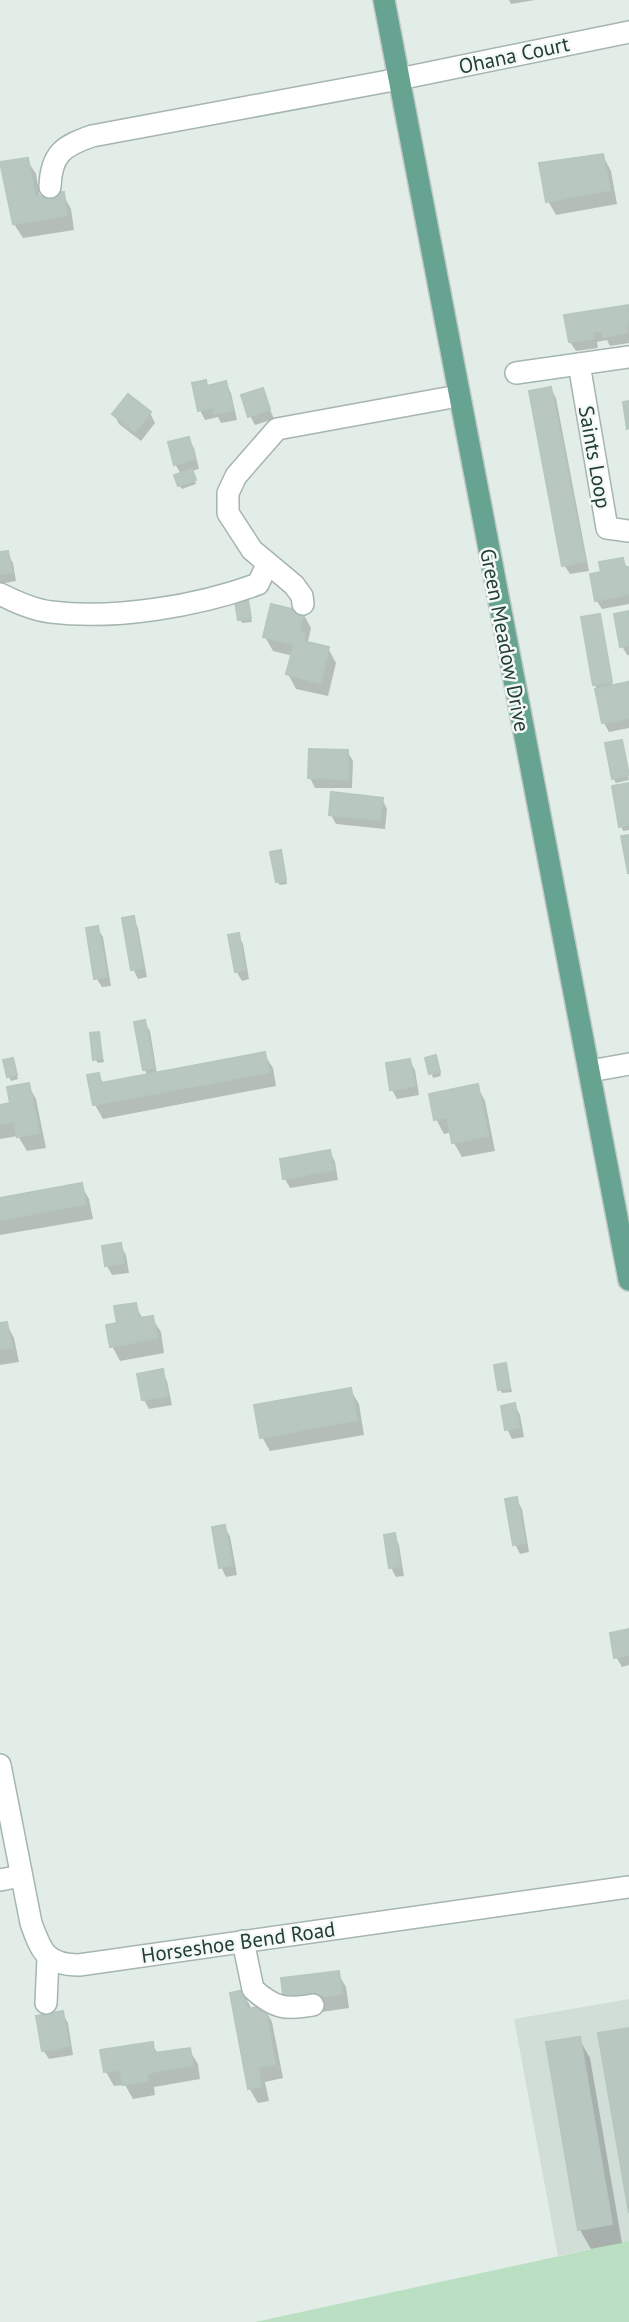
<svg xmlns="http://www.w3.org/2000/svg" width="629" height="2322" viewBox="0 0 629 2322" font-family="'PT Sans',sans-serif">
<rect width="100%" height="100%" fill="#e3ede8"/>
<path fill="#d1ddd7" d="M629 1999V2241L558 2256 514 2019Z"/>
<path fill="#bbdfc3" d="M629 2241V2322H255Z"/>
<g fill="#0003">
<path d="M509 0H535L511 4Z"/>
<path d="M603 156 611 171 617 204 556 215 548 201Z"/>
<path d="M27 160 36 174 40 198 63 194 71 209 74 230 23 238 14 224Z"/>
<path d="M629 307V343L610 346 607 340 597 342 598 348 576 351 570 342 566 316Z"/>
<path d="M205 382 208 387 226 383 231 393 237 420 221 423 218 417 205 420 200 410Z"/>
<path d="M551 389 556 398 589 571 570 574 564 565Z"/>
<path d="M262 390 274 419 255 425 250 416Z"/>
<path d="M150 413 155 423 141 441 119 424 114 414Z"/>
<path d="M188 439 194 448 199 469 191 471 196 484 182 489 179 485 181 474 175 464Z"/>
<path d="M7 553 13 563 16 581 0 584V554Z"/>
<path d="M622 560 629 569V604L602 609 596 600 603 574Z"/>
<path d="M247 602 252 622 242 623 240 619Z"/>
<path d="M303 613 311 628 308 641 309 644 328 648 336 663 328 696 296 689 288 674 293 656 273 651 265 637Z"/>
<path d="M629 613V655H627L622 646Z"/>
<path d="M599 615 613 687 627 684 629 688V728L609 732 604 723 595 684Z"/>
<path d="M622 742 629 780 616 783 613 778Z"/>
<path d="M347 751 353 761 352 788H315L310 778Z"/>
<path d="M629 785V830L623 831 621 826Z"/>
<path d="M382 799 387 809 385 829 336 824 331 815Z"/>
<path d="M280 852 287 884 280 885 277 881Z"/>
<path d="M133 918 138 928 147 977 138 979 133 969Z"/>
<path d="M97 928 103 937 111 986 102 987 96 978Z"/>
<path d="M238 935 243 944 249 979 242 981 236 971Z"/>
<path d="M144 1022 150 1031 157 1074 264 1054 273 1068 276 1086 103 1119 95 1105 98 1075 104 1084 148 1076 144 1069Z"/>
<path d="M98 1034 104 1062 98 1063 95 1059Z"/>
<path d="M436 1057 441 1076 433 1078 427 1059Z"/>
<path d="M13 1060 18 1079 11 1081 9 1077Z"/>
<path d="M410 1061 415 1070 419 1095 397 1099 392 1090 388 1065Z"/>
<path d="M28 1085 36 1099 46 1148 27 1151 18 1136 0 1139V1106L12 1104Z"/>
<path d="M477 1086 485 1101 495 1151 462 1157 454 1143 452 1132 444 1134 436 1119Z"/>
<path d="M330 1152 335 1162 338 1180 290 1188 285 1179Z"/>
<path d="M81 1185 89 1199 93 1219 0 1235V1199Z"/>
<path d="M120 1245 126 1255 129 1273 112 1275 107 1266 104 1248Z"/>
<path d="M135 1305 143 1319 152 1318 161 1332 164 1353 120 1361 112 1346 119 1324Z"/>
<path d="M6 1323 14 1338 19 1362 0 1365V1325Z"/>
<path d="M505 1365 512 1392 502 1393 500 1389Z"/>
<path d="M162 1371 167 1381 172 1405 149 1409 144 1400Z"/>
<path d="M350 1389 359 1404 364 1435 270 1451 262 1437Z"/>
<path d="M515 1405 520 1415 524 1437 512 1439 507 1429Z"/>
<path d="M516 1499 522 1509 529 1552 520 1554 515 1544Z"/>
<path d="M224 1527 230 1536 237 1575 226 1577 221 1567Z"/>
<path d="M394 1535 399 1545 404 1576 396 1577 391 1568Z"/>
<path d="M629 1633V1665L622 1667 616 1657Z"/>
<path d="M338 1973 346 1987 349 2008 294 2016Z"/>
<path d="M243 1992 252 2010 264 2007 272 2022 283 2078 265 2082 269 2101 258 2103 249 2088Z"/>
<path d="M62 2013 68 2023 73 2055 49 2059 43 2050Z"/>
<path d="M579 2039 590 2058 622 2243 591 2249 580 2230 548 2044Z"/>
<path d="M152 2044 158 2054 189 2050 198 2064 200 2079 154 2087 155 2095 133 2099 125 2085 114 2086 106 2072Z"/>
</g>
<g fill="#b8c8c1" stroke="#b5c7bf" stroke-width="2">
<path d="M603 154 610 190 546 202 539 163Z"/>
<path d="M28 158 35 197 64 192 67 215 13 224 0 162Z"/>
<path d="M629 305 627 333 603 337 602 331 592 332 593 339 569 342 564 315Z"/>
<path d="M206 380 207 386 226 381 233 410 214 414 213 407 198 411 192 383Z"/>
<path d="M551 387 585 561 562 566 529 391Z"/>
<path d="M263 388 270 409 248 417 241 395Z"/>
<path d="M128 394 151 412 135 432 112 414Z"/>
<path d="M629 401V428L627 429 623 402Z"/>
<path d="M189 437 195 459 174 465 168 442Z"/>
<path d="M192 469 196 480 178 486 174 475Z"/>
<path d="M8 551 12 572 0 574V552Z"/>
<path d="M623 558 625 568 629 567V594L595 601 590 574 601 572 599 562Z"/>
<path d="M248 600 251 618 238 620 235 602Z"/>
<path d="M271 604 304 612 299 632 305 633 303 641 329 647 320 683 286 674 294 644 263 637Z"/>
<path d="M629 611V645L620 647 614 614Z"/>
<path d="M600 614 612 682 593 685 581 617Z"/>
<path d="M628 682 629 718 602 723 595 689Z"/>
<path d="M622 740 629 775 612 779 605 743Z"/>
<path d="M309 749 348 750V779L308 778Z"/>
<path d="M629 783V825L619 827 612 786Z"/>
<path d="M331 792 383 798 380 820 329 815Z"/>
<path d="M629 835V873H628L621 836Z"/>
<path d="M281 850 286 880 276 882 270 852Z"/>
<path d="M134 916 143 968 131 970 122 918Z"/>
<path d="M98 926 107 976 94 979 86 928Z"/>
<path d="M239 933 245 970 235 972 228 935Z"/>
<path d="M145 1020 154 1068 143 1070 134 1022Z"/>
<path d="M99 1032 102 1058 93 1060 90 1033Z"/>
<path d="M265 1052 269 1072 93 1105 87 1075 99 1073 101 1083Z"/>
<path d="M436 1055 440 1072 429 1074 425 1058Z"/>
<path d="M13 1058 17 1075 7 1077 3 1060Z"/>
<path d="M410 1059 415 1086 390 1090 386 1063Z"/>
<path d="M29 1083 39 1133 17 1137 14 1121 0 1124V1105L10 1103 7 1087Z"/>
<path d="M478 1084 488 1136 452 1143 447 1117 434 1120 429 1094Z"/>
<path d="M330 1150 334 1170 283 1179 280 1159Z"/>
<path d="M82 1183 86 1204 0 1220V1198Z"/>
<path d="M121 1243 124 1263 105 1266 102 1246Z"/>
<path d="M136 1303 139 1318 153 1316 157 1338 110 1347 106 1325 117 1323 114 1306Z"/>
<path d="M7 1322 12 1347 0 1349V1323Z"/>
<path d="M506 1363 510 1388 498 1390 494 1365Z"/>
<path d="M163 1369 167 1396 142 1400 137 1374Z"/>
<path d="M351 1388 357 1420 260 1438 254 1405Z"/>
<path d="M515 1403 519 1427 505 1430 501 1406Z"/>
<path d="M517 1497 525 1543 513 1545 505 1499Z"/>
<path d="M225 1525 232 1565 219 1568 212 1527Z"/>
<path d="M395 1533 400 1566 389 1568 384 1535Z"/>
<path d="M629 1629V1655L614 1658 610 1633Z"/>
<path d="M339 1971 342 1994 284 2002 281 1978Z"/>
<path d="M244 1990 247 2009 265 2006 275 2064 258 2067 261 2086 248 2089 230 1993Z"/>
<path d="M63 2011 69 2046 42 2051 36 2016Z"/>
<path d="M629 2028V2213L598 2033Z"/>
<path d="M580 2037 612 2224 578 2230 546 2042Z"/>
<path d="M153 2042 154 2053 190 2048 193 2065 147 2073 148 2081 123 2085 120 2070 104 2072 100 2050Z"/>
</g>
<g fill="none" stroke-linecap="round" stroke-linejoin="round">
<defs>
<g id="minor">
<path d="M50 187C51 154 63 146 92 136L399 79 629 32"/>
<path d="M579 364 607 528 629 531"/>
<path d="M516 373 629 357"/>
<path d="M0 594C16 602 33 610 51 612 115 620 198 606 258 584L267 565"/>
<path d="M303 604 302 596 294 585 252 550 228 513V493L236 476 277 429 458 396"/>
<path d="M590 1071 629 1064"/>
<path d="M0 1765 31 1923C41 1951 46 1965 79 1965L629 1887"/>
<path d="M0 1880 21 1876"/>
<path d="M243 1941 253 1989C274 2008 285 2010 313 2005"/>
<path d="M46 2003 48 1958"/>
</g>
<path id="major" d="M384 0 629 1280"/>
</defs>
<use href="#minor" stroke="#a5b5af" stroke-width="24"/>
<use href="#major" stroke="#c1c9c7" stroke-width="24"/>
<use href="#minor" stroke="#fff" stroke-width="21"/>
<use href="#major" stroke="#66a491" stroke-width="21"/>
</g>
<g text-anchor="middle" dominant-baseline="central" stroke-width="5" stroke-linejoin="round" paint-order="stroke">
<g font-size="21" fill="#223f36" stroke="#f4f9f6">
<text transform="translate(514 55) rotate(-12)">Ohana Court</text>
<text transform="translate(595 457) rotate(80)">Saints Loop</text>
<text transform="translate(505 640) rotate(79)">Green Meadow Drive</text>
<text transform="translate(238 1942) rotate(-8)">Horseshoe Bend Road</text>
</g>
</g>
</svg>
